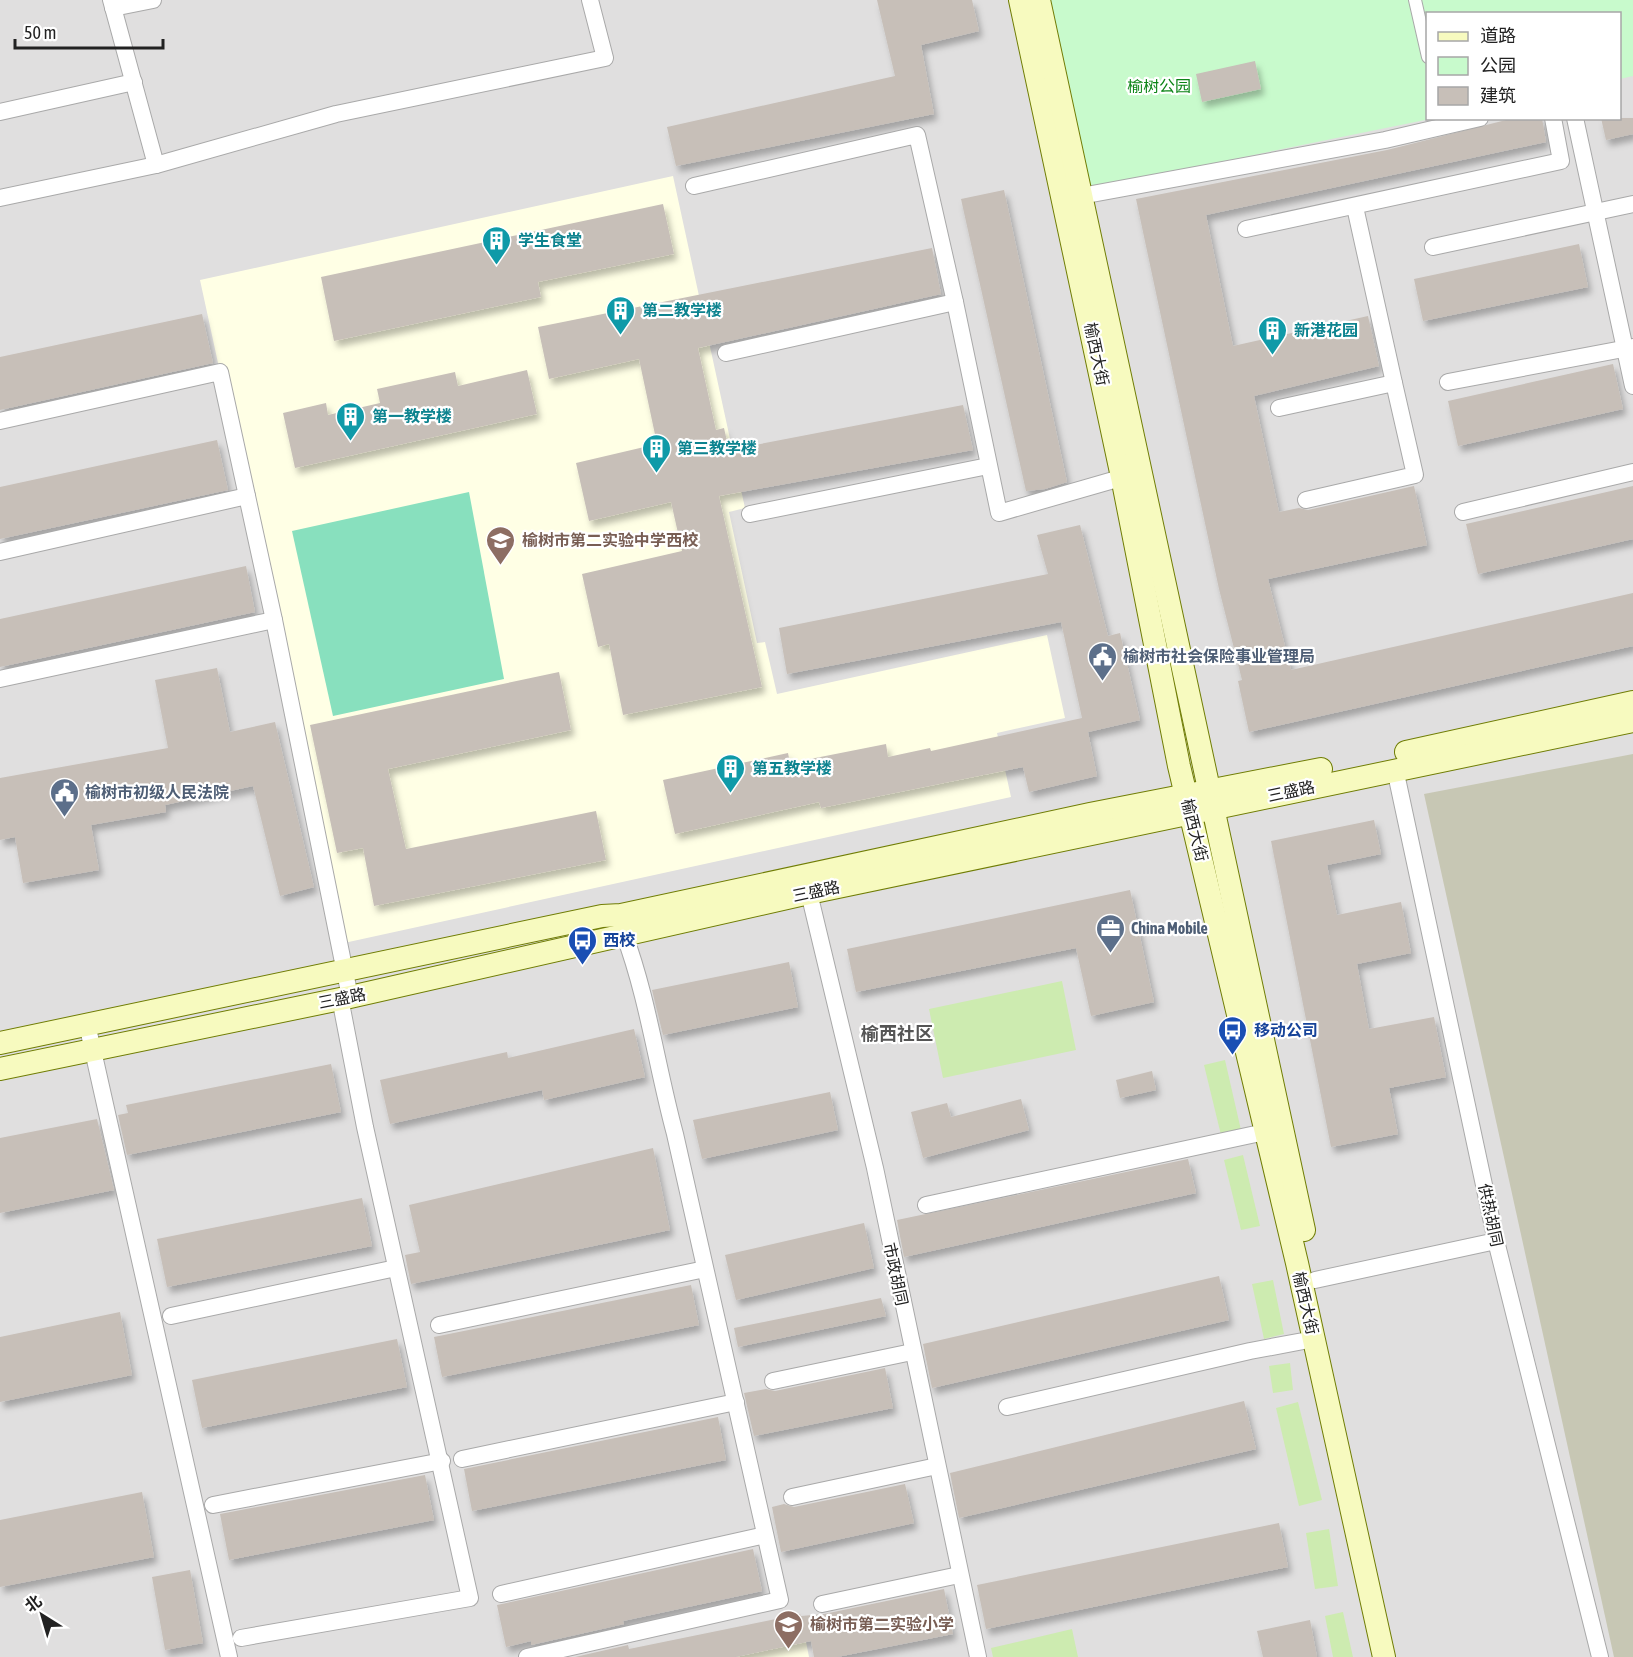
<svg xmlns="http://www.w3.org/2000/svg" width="1633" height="1657" viewBox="0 0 1633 1657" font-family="'Asap Condensed','Noto Sans SC',sans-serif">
<defs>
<filter id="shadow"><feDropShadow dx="3.5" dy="6" stdDeviation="3" flood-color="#0004"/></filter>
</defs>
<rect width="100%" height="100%" fill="#f2efe9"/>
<path fill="#e0dfdf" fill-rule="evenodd" d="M0 0H1633V1657H0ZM1428 14H1620V118H1428Z"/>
<g fill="#ffffe5">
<path d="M673 176 745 508 729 512 757 643 765 642 777 694 1047 635 1065 718 997 733 1011 797 344 943 200 280Z"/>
<path d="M806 1642 809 1657H735Z"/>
</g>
<path fill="#c7c7b4" d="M1633 754V1657H1614L1424 794Z"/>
<g fill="#cdebb0">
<path d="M1062 981 1076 1050 943 1078 929 1009Z"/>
<path d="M1225 1060 1241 1130 1221 1135 1204 1065Z"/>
<path d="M1243 1155 1260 1226 1241 1230 1224 1160Z"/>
<path d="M1273 1280 1284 1334 1264 1339 1252 1284Z"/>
<path d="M1290 1363 1293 1390 1273 1393 1269 1366Z"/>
<path d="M1298 1402 1322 1500 1299 1506 1276 1408Z"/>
<path d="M1329 1529 1338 1586 1315 1589 1306 1533Z"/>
<path d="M1343 1612 1353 1657H1333L1325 1616Z"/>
<path d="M1072 1629 1078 1657H993L991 1648Z"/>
</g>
<path fill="#c8facc" d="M1051 0H1633V76L1620 79V14H1428V118L1430 119 1091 188Z"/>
<path fill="#88e0be" d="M469 492 504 679 333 716 292 531Z"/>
<g fill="#c7bfb8" filter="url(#shadow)">
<path d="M877 0H972L979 31 921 45 934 114 676 166 667 127 895 76Z"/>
<path d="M1255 61 1261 89 1202 102 1196 74Z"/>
<path d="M1514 118H1542L1546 142 1206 215 1233 346 1368 316 1379 366 1254 396 1279 512 1299 508 1308 510 1414 486 1427 545 1268 579 1291 670 1633 593V646L1249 732 1238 681 1242 680 1219 589 1136 199 1387 150Z"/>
<path d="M1601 118H1633V134L1606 140Z"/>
<path d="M1004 190 1067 482 1045 489 1026 491 961 199Z"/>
<path d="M663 204 674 254 538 282 541 297 334 341 321 277Z"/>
<path d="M1579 244 1588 287 1423 321 1414 279Z"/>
<path d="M932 248 941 294 698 348 716 430 724 428 729 450 963 405 973 450 719 496 762 687 623 715 609 644 598 647 582 574 682 551 671 502 589 521 576 463 657 444 639 359 549 379 538 327Z"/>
<path d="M202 314 213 363 0 410V357Z"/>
<path d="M1613 364 1623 409 1458 446 1448 401Z"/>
<path d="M527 370 537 414 295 468 283 413 326 403 328 415 380 403 377 389 455 372 458 386Z"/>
<path d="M217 440 228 490 0 539V487Z"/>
<path d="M1633 486V539L1478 574 1466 524Z"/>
<path d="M1080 525 1108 636 1120 633 1140 720 1088 732 1097 776 1029 792 1023 767 821 808 819 802 675 834 663 780 788 753 790 763 886 744 888 757 930 748 931 751 1082 718 1061 622 787 674 779 628 1048 574 1037 535Z"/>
<path d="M246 566 255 612 0 667V619Z"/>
<path d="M217 668 230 732 275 722 314 887 280 896 253 786 165 805 166 812 91 825 99 870 23 883 15 837 0 840V778L168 748 155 680Z"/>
<path d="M559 672 571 730 388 769 406 849 596 811 606 860 374 906 363 848 337 853 310 725Z"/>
<path d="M1374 820 1381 854 1327 865 1337 915 1401 902 1411 953 1357 964 1369 1029 1434 1017 1446 1077 1389 1088 1398 1134 1331 1147 1271 841Z"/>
<path d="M1130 890 1154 1002 1091 1016 1076 948 856 992 847 949Z"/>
<path d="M789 962 798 1007 663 1035 652 990Z"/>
<path d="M634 1029 645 1077 544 1100 542 1090 390 1124 380 1080 507 1052 508 1058Z"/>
<path d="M331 1064 341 1112 127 1155 118 1115 128 1113 126 1105Z"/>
<path d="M1152 1071 1156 1090 1120 1098 1116 1080Z"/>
<path d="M830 1092 838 1130 702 1159 693 1120Z"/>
<path d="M1021 1099 1029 1130 923 1158 911 1112 947 1103 951 1117Z"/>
<path d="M97 1119 114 1190 0 1213V1138Z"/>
<path d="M653 1148 670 1230 411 1284 405 1255 420 1252 409 1205Z"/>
<path d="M1188 1159 1196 1193 904 1257 897 1220Z"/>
<path d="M362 1198 372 1246 167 1287 157 1239Z"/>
<path d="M864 1223 874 1268 736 1300 725 1255Z"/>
<path d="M1219 1276 1229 1320 932 1388 923 1344Z"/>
<path d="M691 1285 699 1325 442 1377 434 1337Z"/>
<path d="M881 1298 886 1316 738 1347 734 1328Z"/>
<path d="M120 1312 132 1375 0 1402V1337Z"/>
<path d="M397 1339 407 1387 202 1428 192 1380Z"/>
<path d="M885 1368 893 1408 754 1436 744 1393 766 1389 775 1391Z"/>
<path d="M1244 1401 1256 1449 959 1518 950 1473Z"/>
<path d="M718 1417 726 1460 472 1511 464 1469Z"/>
<path d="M425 1475 434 1520 229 1560 220 1514Z"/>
<path d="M905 1484 914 1523 781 1552 772 1507 784 1504 794 1507Z"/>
<path d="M142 1492 154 1557 0 1587V1520Z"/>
<path d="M1279 1523 1288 1567 986 1629 977 1585Z"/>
<path d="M753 1549 762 1591 623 1621 624 1624 531 1645V1641L506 1647 497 1605Z"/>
<path d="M190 1570 203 1643 165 1650 152 1577Z"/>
<path d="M944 1589 953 1634 837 1657H814L811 1641 735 1657H575L628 1645 629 1649 800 1614 801 1616 824 1614Z"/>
<path d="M1310 1620 1317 1657H1263L1257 1631Z"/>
</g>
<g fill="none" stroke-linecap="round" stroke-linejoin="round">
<defs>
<path id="pedestrian" d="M1415 0 1428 57"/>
<g id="minor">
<path d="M111 0 156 165"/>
<path d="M113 8 153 0"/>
<path d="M0 112 134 82"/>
<path d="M1575 118 1633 386"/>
<path d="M694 186 917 135 955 302 999 513 1131 475"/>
<path d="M1081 196 1385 140 1480 118"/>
<path d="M0 198 156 165 336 114 605 58 590 0"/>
<path d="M1246 229 1561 161 1553 118"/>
<path d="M1433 247 1633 204"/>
<path d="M726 353 955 302"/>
<path d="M1448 382 1633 347"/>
<path d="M1279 408 1394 383 1355 207"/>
<path d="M0 421 220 372 274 620 350 997"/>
<path d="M1306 500 1415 475 1394 383"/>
<path d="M1463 512 1633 472"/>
<path d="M750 514 988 466"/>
<path d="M0 552 247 496"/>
<path d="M0 679 274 620"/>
<path d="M1395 769 1496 1241 1600 1657"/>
<path d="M809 893 875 1168 978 1657"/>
<path d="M87 1024 229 1657"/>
<path d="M926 1205 1265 1132"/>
<path d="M1315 1280 1496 1241"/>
<path d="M171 1316 396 1268"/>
<path d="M439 1325 705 1269"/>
<path d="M773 1381 912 1352"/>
<path d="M1007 1407 1250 1351 1314 1339"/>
<path d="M462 1459 736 1402"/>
<path d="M792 1497 937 1466"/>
<path d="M213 1505 442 1461"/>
<path d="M501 1594 765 1535"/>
<path d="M822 1604 959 1575"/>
<path d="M241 1638 470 1598 365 1127 340 998"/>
<path d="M527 1657 780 1600 675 1134C657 1068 648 998 624 934"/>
</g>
<g id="secondary">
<path d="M1020 0 1122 477 1179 766 1297 1263 1384 1657"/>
<path d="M1039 0 1304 1230"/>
<path d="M1406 752 1633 702"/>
<path d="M0 1043 602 916 621 915 1090 814 1321 769"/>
<path d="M0 1069 350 997 809 893 1633 721"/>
</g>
</defs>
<use href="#pedestrian" stroke="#a9a9a9" stroke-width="14"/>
<use href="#minor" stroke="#a9a9a9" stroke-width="18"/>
<use href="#secondary" stroke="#707d05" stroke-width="24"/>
<use href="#pedestrian" stroke="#fff" stroke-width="12"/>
<use href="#minor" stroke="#fff" stroke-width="16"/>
<use href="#secondary" stroke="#f7fabf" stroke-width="22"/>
</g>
<defs>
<symbol id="building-pin" viewBox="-11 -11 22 30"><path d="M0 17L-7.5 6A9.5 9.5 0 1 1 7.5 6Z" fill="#0f9aa8" stroke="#fff"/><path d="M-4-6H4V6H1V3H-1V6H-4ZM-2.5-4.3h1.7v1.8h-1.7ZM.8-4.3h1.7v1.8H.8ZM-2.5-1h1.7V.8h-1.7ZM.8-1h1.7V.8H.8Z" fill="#fff"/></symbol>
<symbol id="school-pin" viewBox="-11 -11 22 30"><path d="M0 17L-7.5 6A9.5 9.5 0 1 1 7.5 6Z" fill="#8d6e63" stroke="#fff"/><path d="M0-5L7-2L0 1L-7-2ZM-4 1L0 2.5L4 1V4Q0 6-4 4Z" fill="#fff"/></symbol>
<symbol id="civic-pin" viewBox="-11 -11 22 30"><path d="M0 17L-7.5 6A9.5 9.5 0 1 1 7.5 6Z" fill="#5c6f8a" stroke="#fff"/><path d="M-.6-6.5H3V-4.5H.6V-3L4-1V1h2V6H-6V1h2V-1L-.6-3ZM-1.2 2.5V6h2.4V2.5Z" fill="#fff"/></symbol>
<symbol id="office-pin" viewBox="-11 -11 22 30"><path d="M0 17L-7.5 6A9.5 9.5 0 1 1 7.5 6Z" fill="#5c6f8a" stroke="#fff"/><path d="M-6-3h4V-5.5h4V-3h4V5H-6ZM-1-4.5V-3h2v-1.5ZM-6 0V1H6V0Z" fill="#fff"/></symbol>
<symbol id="bus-pin" viewBox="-11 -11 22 30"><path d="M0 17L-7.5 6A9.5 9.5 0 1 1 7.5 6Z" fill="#1a4fb4" stroke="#fff"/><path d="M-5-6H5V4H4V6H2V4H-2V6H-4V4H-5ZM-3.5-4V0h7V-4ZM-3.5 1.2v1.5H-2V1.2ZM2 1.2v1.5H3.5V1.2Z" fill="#fff"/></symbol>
</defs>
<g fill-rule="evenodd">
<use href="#building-pin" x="480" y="224" width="33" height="45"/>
<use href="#building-pin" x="604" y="294" width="33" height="45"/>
<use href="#building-pin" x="1256" y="314" width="33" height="45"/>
<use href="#building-pin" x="334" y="400" width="33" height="45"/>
<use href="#building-pin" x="640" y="432" width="33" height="45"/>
<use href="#school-pin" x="484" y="524" width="33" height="45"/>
<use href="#civic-pin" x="1086" y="640" width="33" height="45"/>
<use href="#building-pin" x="714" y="752" width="33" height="45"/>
<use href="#civic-pin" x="48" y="776" width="33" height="45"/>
<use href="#office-pin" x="1094" y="912" width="33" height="45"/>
<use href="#bus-pin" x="566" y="924" width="33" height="45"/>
<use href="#bus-pin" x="1216" y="1014" width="33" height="45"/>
<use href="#school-pin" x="772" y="1608" width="33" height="45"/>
</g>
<g text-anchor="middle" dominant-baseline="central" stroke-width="4.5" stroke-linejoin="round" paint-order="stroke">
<g font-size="16" fill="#0c8416" stroke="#fff">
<text x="1159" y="86">榆树公园</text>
</g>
<g font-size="16" font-weight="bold" fill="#0d838f" stroke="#fff" text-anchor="start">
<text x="518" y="240">学生食堂</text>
<text x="642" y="310">第二教学楼</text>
<text x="1294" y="330">新港花园</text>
<text x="372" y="416">第一教学楼</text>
<text x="677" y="448">第三教学楼</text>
<text x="752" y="768">第五教学楼</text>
</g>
<g font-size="16" fill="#222" stroke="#fff">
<text transform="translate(1097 354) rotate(78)">榆西大街</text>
<text transform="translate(1291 791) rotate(-12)">三盛路</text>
<text transform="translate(1195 830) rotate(76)">榆西大街</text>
<text transform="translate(816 891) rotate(-12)">三盛路</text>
<text transform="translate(342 998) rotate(-11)">三盛路</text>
<text transform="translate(1491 1215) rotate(78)">供热胡同</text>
<text transform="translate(896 1274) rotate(78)">市政胡同</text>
<text transform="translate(1306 1303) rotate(77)">榆西大街</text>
</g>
<g font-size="16" font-weight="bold" fill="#785e54" stroke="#fff" text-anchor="start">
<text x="522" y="540">榆树市第二实验中学西校</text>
<text x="810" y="1624">榆树市第二实验小学</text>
</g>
<g font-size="16" font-weight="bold" fill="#4e5e75" stroke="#fff" text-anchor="start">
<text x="1123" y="656">榆树市社会保险事业管理局</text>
<text x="85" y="792">榆树市初级人民法院</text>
<text x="1131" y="928">China Mobile</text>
</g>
<g font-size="16" font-weight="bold" fill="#164399" stroke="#fff" text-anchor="start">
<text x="603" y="940">西校</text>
<text x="1254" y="1030">移动公司</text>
</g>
<g font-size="18" font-weight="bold" fill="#555" stroke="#fff">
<text x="897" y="1033">榆西社区</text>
</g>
</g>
<rect x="1426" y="12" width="195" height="108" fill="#ffffff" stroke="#a7a7a7" stroke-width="1.5"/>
<rect x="1438" y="32" width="30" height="9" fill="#f7fabf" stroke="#a7a7a7" stroke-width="1.5"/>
<text x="1480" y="42" font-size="18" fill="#222222">道路</text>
<rect x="1438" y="57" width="30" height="18" fill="#c8facc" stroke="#a7a7a7" stroke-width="1.5"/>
<text x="1480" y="72" font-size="18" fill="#222222">公园</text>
<rect x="1438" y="87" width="30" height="18" fill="#c7bfb8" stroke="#a7a7a7" stroke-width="1.5"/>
<text x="1480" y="102" font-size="18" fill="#222222">建筑</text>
<g transform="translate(42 1615) rotate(323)" stroke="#ffffff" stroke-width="4.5" paint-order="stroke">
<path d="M0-4.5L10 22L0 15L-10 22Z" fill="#222222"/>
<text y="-9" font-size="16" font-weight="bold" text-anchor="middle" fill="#222222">北</text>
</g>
<path d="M15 39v9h148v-9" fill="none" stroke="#222222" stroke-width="3"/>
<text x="24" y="39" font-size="18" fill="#222222" stroke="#ffffff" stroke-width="4.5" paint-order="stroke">50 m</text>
</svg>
